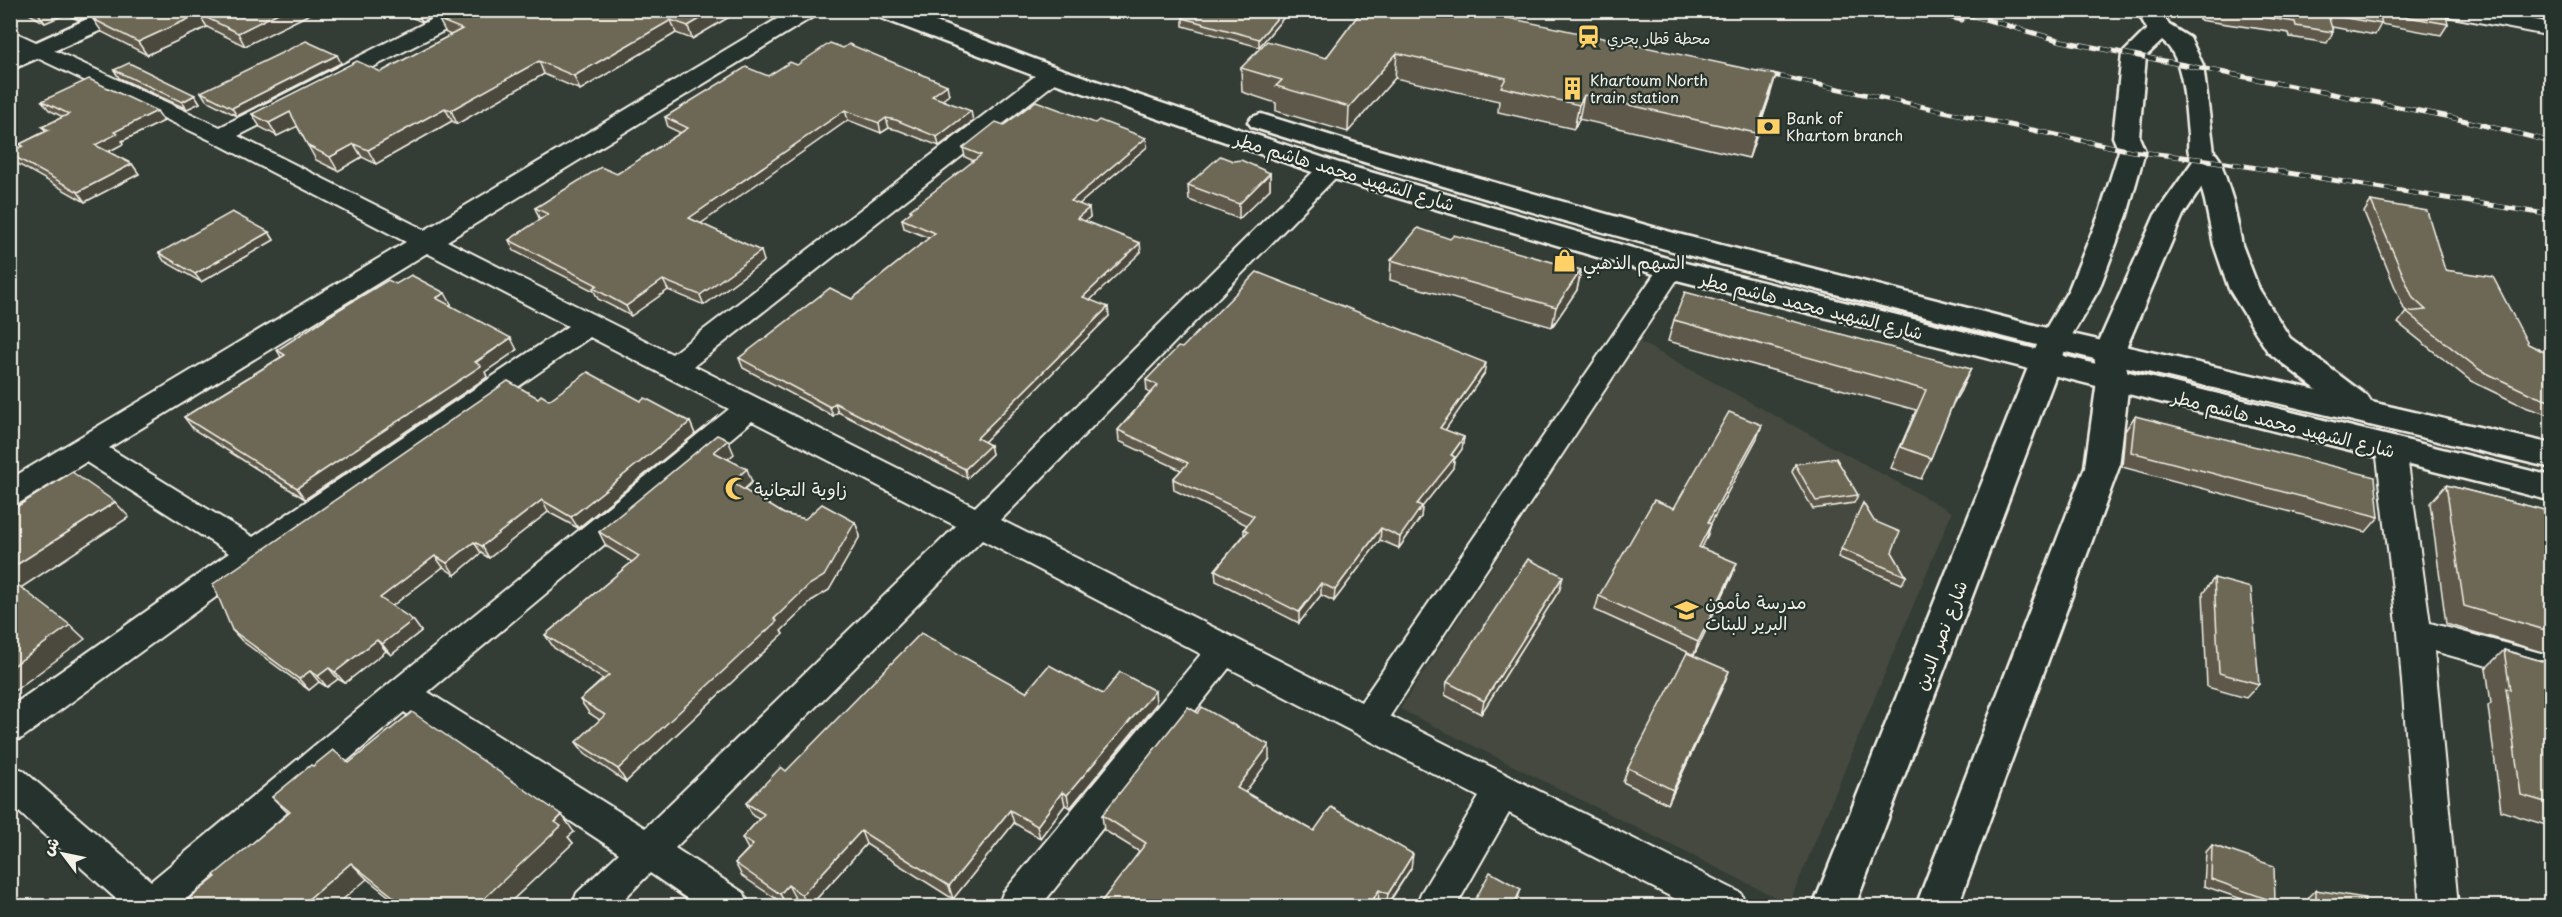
<svg xmlns="http://www.w3.org/2000/svg" width="2562" height="917" viewBox="0 0 2562 917" font-family="'Playpen Sans','Playpen Sans Arabic',sans-serif">
<rect width="100%" height="100%" fill="#343d35"/>
<filter id="ink" filterUnits="userSpaceOnUse"><feTurbulence type="fractalNoise" baseFrequency=".0167" numOctaves="2"/><feDisplacementMap in="SourceGraphic" scale="12" xChannelSelector="R" yChannelSelector="G"/><feConvolveMatrix kernelMatrix="1 2 1 2 8 2 1 2 1" color-interpolation-filters="sRGB"/></filter>
<g filter="url(#ink)">
<path fill="#454a3f" d="M1638 341 1952 512 1789 904 1400 709Z"/>
<g fill="none" stroke-linecap="round" stroke-linejoin="round">
<defs>
<g id="street">
<path d="M450 10H477L475 15 238 136 425 230 792 10H818L816 15 447 241 672 354 1044 69 1052 67 1060 69 1063 74 1060 79 694 366 975 507 1321 164 1330 162 1339 164 1342 169 1339 174 1001 520 1361 702 1662 263 1671 261 1680 263 1684 269 1390 716 1741 893 1746 906H1689L1509 813 1456 906H1416L1421 893 1479 797 1229 668 1041 906H998L1003 893 1201 654 982 540 675 848 744 893 749 906H698L650 873 617 906H572L577 893 619 853 404 712 178 906H124L10 804V765L23 770 151 881 390 683 729 409 590 337 264 562 22 738 10 742V707L229 553 86 462 21 502 10 505V479L406 242 212 141 10 45V30L220 127ZM427 253 568 326 253 537 109 448ZM752 421 956 526 645 828 428 692Z"/>
<path d="M2437 10H2483L2552 23V36L2447 16 2439 15Z"/>
<path d="M2391 438 2402 441 2406 449 2430 623 2552 656V684L2434 651 2458 906H2420L2398 632 2376 449 2380 441Z"/>
</g>
<g id="secondary">
<path d="M107 10H139L136 15 10 70V54Z"/>
<path d="M2137 10H2160L2169 25 2190 38 2203 65 2214 152 2220 160 2183 215 2124 353 2129 381 2119 467 1958 906H1916L2085 467 2097 381 2094 353 2155 215 2193 161C2186 152 2189 145 2188 134 2185 108 2185 56 2162 41L2146 56 2139 137 2145 151 2127 215 2099 289 2069 340 1855 906H1813L2039 340 2069 289 2099 215 2119 151 2113 137 2122 54 2147 29Z"/>
</g>
<g id="primary">
<path d="M870 10H904L1061 69 1339 163 1677 261 2552 476V501L1661 276 1321 175 1043 79 873 15Z"/>
<path d="M1261 114 1361 145 1674 233 2054 330 2317 390 2268 352 2229 289 2214 245 2205 201 2194 160 2198 154 2207 152 2216 154 2220 160 2233 201 2242 245 2259 289 2290 338 2367 396 2371 402 2552 444V468C2116 365 1678 264 1252 127L1248 122 1252 117Z"/>
</g>
</defs>
<use href="#street" stroke="#f4f1e8" stroke-width="4"/>
<use href="#secondary" stroke="#f4f1e8" stroke-width="5"/>
<use href="#primary" stroke="#f4f1e8" stroke-width="5"/>
<use href="#street" fill="#26332d" fill-rule="evenodd"/>
<use href="#secondary" fill="#26332d" fill-rule="evenodd"/>
<use href="#primary" fill="#26332d" fill-rule="evenodd"/>
<defs>
<g id="rail">
<path d="M1919 10 1962 20"/>
<path d="M1953 10 2062 41 2450 117 2552 142"/>
<path d="M1759 72 2132 151 2207 160 2552 215"/>
</g>
</defs>
<use href="#rail" stroke="#f4f1e8" stroke-width="5"/>
<use href="#rail" stroke="#26332d" stroke-width="4" stroke-dasharray="11" stroke-linecap="butt"/>
</g>
<g fill="#5d5949" stroke="#f4f1e8" stroke-width="1.5">
<path d="M22 10H100L78 20 66 14 45 23Z"/>
<path d="M114 10H318L245 46 207 27 147 55 102 32 93 19Z"/>
<path d="M395 10H444L422 22Z"/>
<path d="M457 10H741L692 39 676 33 580 90 544 74 457 124 452 121 376 164 362 157 338 171 316 160 297 126 277 136 260 127 252 114 381 72 451 35 446 33 439 20Z"/>
<path d="M1290 10 1259 47 1183 26V18Z"/>
<path d="M1362 10 1769 99 1749 158 1579 119 1574 129 1498 112 1499 101 1395 78 1348 132 1276 111V103L1242 92 1241 68 1326 58Z"/>
<path d="M2197 10H2445L2448 24 2441 35 2381 24 2375 35 2332 27 2333 32 2327 43 2290 37 2289 33 2199 20Z"/>
<path d="M2530 10H2552V22L2546 20 2544 13Z"/>
<path d="M341 63 237 116 206 100 201 92Z"/>
<path d="M797 65 949 95 942 100 973 121 939 146 898 130 889 128 881 133 848 120 700 223 764 261 704 305 668 290 631 316 598 299 594 291 514 251 509 240 541 219 539 218 535 208 617 174 681 133 668 127 665 117Z"/>
<path d="M114 70 195 95 200 103 187 109 119 78Z"/>
<path d="M42 101 164 121 122 141 123 144 108 152 132 164 139 174 85 202 16 163 10 156V152L22 147 20 144 46 131 42 127 63 117 49 110Z"/>
<path d="M1004 125 1147 147 1079 204 1090 217 1085 221 1141 252 1090 300 1109 316 984 442 990 445 992 454 967 478 838 412 833 416 743 368 739 358 852 299 929 238 904 228 902 219 911 212 910 210 974 161 965 157 963 148Z"/>
<path d="M1270 173V189L1239 219 1189 200 1188 185Z"/>
<path d="M2371 201 2445 270 2528 344 2552 356V416L2525 407 2471 381 2398 323 2406 312H2408L2404 309 2364 212Z"/>
<path d="M269 232 274 240 201 282 164 261 159 253Z"/>
<path d="M1450 239 1581 270 1577 290 1552 327 1390 280 1391 260Z"/>
<path d="M396 284 451 304 450 305 517 350 485 372 487 377 305 499 193 429 184 417 281 357 277 350Z"/>
<path d="M1674 320 1961 390 1953 404 1931 458 1921 479 1891 468 1916 410 1668 341Z"/>
<path d="M1182 348 1484 374 1445 430 1464 437 1462 449 1454 460 1453 468 1422 507 1421 517 1399 548 1380 540 1334 601 1321 595 1299 623 1216 581 1215 570 1244 535V529L1247 525 1174 490 1173 479 1181 470 1119 441 1118 430 1150 393 1147 391 1146 380Z"/>
<path d="M538 398 549 400 641 401 690 422 695 434 578 528 548 512 489 558 481 553 455 575 443 567 392 606 413 620 421 631 391 655 386 651 345 683 338 679 327 687 319 682 309 690 242 641 232 630Z"/>
<path d="M2135 416 2379 517 2366 532 2122 467 2125 431Z"/>
<path d="M1757 438 1711 523 1707 537 1701 548 1732 576 1694 655 1595 610 1599 596 1674 508Z"/>
<path d="M734 454 728 459 752 482 744 490 784 514 805 519 855 522 860 536 829 590 814 599 781 631 783 634 626 782 585 754 576 742 600 720 589 713 580 700 603 679 554 648 545 635 632 562 606 546 599 532Z"/>
<path d="M1795 464 1858 495 1854 503 1813 509 1792 472Z"/>
<path d="M2446 485 2552 512V655L2446 624 2430 503Z"/>
<path d="M1863 503 1906 576 1902 584 1838 557Z"/>
<path d="M2214 578 2259 684 2246 698 2207 687 2203 593Z"/>
<path d="M1560 589 1481 714 1445 695 1447 682Z"/>
<path d="M2504 650 2552 664V827L2501 811 2488 706 2491 703 2486 668Z"/>
<path d="M1729 671 1723 686 1668 804 1623 782 1628 768Z"/>
<path d="M1026 692 1103 694 1156 704 1070 808 1065 805 1040 838 1014 823 953 899 866 844 810 906H808L795 898 787 906 742 876 735 863 748 849 742 838 759 819 753 816 746 803 786 771Z"/>
<path d="M1269 760 1245 792 1314 831 1411 868 1387 906H1383L1378 903 1376 906H1098L1140 852 1104 830 1102 815Z"/>
<path d="M349 763 574 832 568 837 573 843 506 906H401L367 879 216 877 289 814 272 797 313 766Z"/>
<path d="M2212 845 2275 902 2269 906H2262L2204 886 2206 852Z"/>
<path d="M2316 890 2364 906H2308L2309 897Z"/>
<path d="M2524 902 2549 906H2503L2508 903 2518 906Z"/>
</g>
<g fill="#4c483c" stroke="#f4f1e8" stroke-width="1.5">
<path d="M36 10H63L66 14 45 23Z"/>
<path d="M72 10H100L78 20Z"/>
<path d="M284 10H318L245 46 238 33Z"/>
<path d="M416 10H444L422 22Z"/>
<path d="M715 10H741L692 39 688 26Z"/>
<path d="M1284 10H1290L1259 47V39Z"/>
<path d="M199 14 207 27 147 55 138 42Z"/>
<path d="M671 20 676 33 580 90 574 76Z"/>
<path d="M1397 53 1395 78 1348 132 1349 107Z"/>
<path d="M337 55 341 63 237 116 232 108Z"/>
<path d="M539 61 544 74 457 124 451 110Z"/>
<path d="M1776 75 1769 99 1749 158 1756 133Z"/>
<path d="M947 85 949 95 934 106 932 96Z"/>
<path d="M195 95 200 103 187 109 182 102Z"/>
<path d="M1584 95 1579 119 1574 129 1579 105Z"/>
<path d="M445 108 452 121 376 164 368 150Z"/>
<path d="M845 110 848 120 693 229 689 218Z"/>
<path d="M157 111 164 121 122 141 123 144 102 155 95 145 114 132Z"/>
<path d="M971 111 973 121 939 146 937 137Z"/>
<path d="M290 112 298 126 277 136 269 123Z"/>
<path d="M886 118 889 128 881 133 879 123Z"/>
<path d="M1146 138 1147 147 1072 210 1071 201Z"/>
<path d="M354 144 362 157 338 171 330 157Z"/>
<path d="M132 164 139 174 85 202 78 192Z"/>
<path d="M1270 173V189L1239 219V204Z"/>
<path d="M1089 208 1090 217 1078 227 1077 218Z"/>
<path d="M269 232 274 240 201 282 195 274Z"/>
<path d="M1140 243 1141 252 1084 306 1083 297Z"/>
<path d="M761 251 764 261 704 305 700 295Z"/>
<path d="M1581 270 1577 290 1552 327 1556 307Z"/>
<path d="M663 280 668 290 631 316 626 306Z"/>
<path d="M445 293 451 304 443 310 436 298Z"/>
<path d="M1108 307 1109 316 979 447 977 438Z"/>
<path d="M511 338 517 350 485 372 487 377 305 499 297 488Z"/>
<path d="M1486 363 1484 374 1439 439 1440 428Z"/>
<path d="M1971 369 1961 390 1947 414 1957 393Z"/>
<path d="M835 403 838 412 833 416 830 407Z"/>
<path d="M690 422 695 434 578 528 571 517Z"/>
<path d="M1762 425 1757 438 1704 536 1708 522Z"/>
<path d="M1464 437 1462 449 1454 460 1453 468 1422 507 1421 517 1399 548 1400 537 1417 504Z"/>
<path d="M728 440 734 454 720 465 714 452Z"/>
<path d="M990 445 992 454 967 478 965 469Z"/>
<path d="M747 469 752 482 737 496 731 482Z"/>
<path d="M542 500 548 512 489 558 482 546Z"/>
<path d="M115 502 129 517 19 589 10 581V569Z"/>
<path d="M855 522 860 536 829 590 814 599 781 631 783 634 626 782 618 769 774 619Z"/>
<path d="M1711 524 1707 537 1695 561 1699 547Z"/>
<path d="M1381 528 1380 540 1334 601 1335 590Z"/>
<path d="M474 542 481 553 455 575 447 563Z"/>
<path d="M435 556 443 567 388 609 380 598Z"/>
<path d="M1737 563 1732 576 1694 655 1698 642Z"/>
<path d="M1563 576 1560 589 1481 714 1484 701Z"/>
<path d="M1321 583V595L1299 623V612Z"/>
<path d="M413 620 421 631 391 655 382 644Z"/>
<path d="M70 625 85 639 10 694V668Z"/>
<path d="M377 640 386 651 345 683 335 672Z"/>
<path d="M329 668 338 679 327 687 318 676Z"/>
<path d="M310 671 319 682 309 690 299 679Z"/>
<path d="M1729 671 1723 686 1668 804 1673 790Z"/>
<path d="M1155 691 1156 704 1070 808 1067 795Z"/>
<path d="M1269 745V760L1238 802 1237 788Z"/>
<path d="M1062 792 1065 805 1040 838 1037 826Z"/>
<path d="M1010 810 1014 823 953 899 949 886Z"/>
<path d="M562 815 574 832 568 837 573 843 506 906H476Z"/>
<path d="M861 831 866 844 810 906H808L802 895Z"/>
<path d="M1413 854 1411 868 1386 906 1388 894Z"/>
<path d="M351 863 367 879 335 906H300Z"/>
<path d="M788 885 795 898 787 906 780 894Z"/>
<path d="M1521 889 1518 898 1515 906H1513Z"/>
<path d="M1379 890 1378 903 1376 906H1369Z"/>
</g>
<g fill="#6c6755" stroke="#f4f1e8" stroke-width="1.5">
<path d="M114 10H284L238 33 199 14 138 42 93 19Z"/>
<path d="M457 10H715L688 26 671 20 574 76 539 61 451 110 445 108 368 150 354 144 330 157 308 146 290 112 269 123 252 114 357 61 381 72 462 29 439 20Z"/>
<path d="M1190 10H1284L1259 39 1183 18Z"/>
<path d="M1362 10H1471L1776 75 1756 133 1584 95 1579 105 1501 87 1506 78 1397 53 1349 107 1276 86 1282 80 1241 68 1267 41 1326 58Z"/>
<path d="M2216 10H2445L2448 24 2379 12 2382 24 2328 15 2333 32 2296 26 2295 22Z"/>
<path d="M306 41 337 55 232 108 201 92Z"/>
<path d="M830 43 843 48 849 44 947 85 932 96 971 111 937 137 896 120 886 118 879 123 845 110 689 218 761 251 700 295 663 280 626 306 593 288 597 285 509 240 548 214 535 208 601 167 617 174 688 128 665 117 746 67 768 76 790 62 797 65Z"/>
<path d="M129 63 195 95 182 102 114 70Z"/>
<path d="M89 79 157 111 114 132 117 134 95 145 132 164 78 192 10 154V152L23 146 20 144 49 130 42 127 69 114 42 101Z"/>
<path d="M1036 101 1095 123 1099 120 1146 138 1071 201 1089 208 1077 218 1140 243 1083 297 1108 307 977 438 990 445 965 469 835 403 830 407 739 358 830 288 852 299 935 233 902 219 912 211 910 210 981 155 963 148 996 122 1004 125Z"/>
<path d="M1220 156 1233 161 1241 160 1270 173 1239 204 1188 185Z"/>
<path d="M2371 201 2427 211 2445 270 2493 277 2528 344 2552 356V402L2535 396 2480 370 2406 312 2426 310 2413 298Z"/>
<path d="M232 212 269 232 195 274 159 253Z"/>
<path d="M1418 228 1450 239 1454 235 1581 270 1556 307 1391 260Z"/>
<path d="M1257 272 1486 363 1440 428 1464 437 1451 455 1455 457 1417 504 1422 506 1400 537 1381 528 1335 590 1321 583 1299 612 1215 570 1248 531 1244 529 1254 516 1173 479 1188 463 1118 430 1158 385 1146 380 1178 347 1182 348Z"/>
<path d="M411 275 445 293 436 298 511 338 475 362 481 366 297 488 184 417 285 355 277 350 340 309 388 280 396 284Z"/>
<path d="M1685 292 1971 369 1957 393 1931 458 1901 447 1926 390 1674 320Z"/>
<path d="M588 372 641 401 645 398 690 422 571 517 542 500 482 546 474 542 447 563 435 556 380 598 413 620 382 644 377 640 335 672 329 668 318 676 310 671 299 679 232 630 213 584 508 381 538 398 541 395 549 400Z"/>
<path d="M1729 412 1762 425 1708 522 1711 524 1699 547 1737 563 1698 642 1599 596 1654 500 1674 508Z"/>
<path d="M2135 416 2375 477 2379 517 2131 452Z"/>
<path d="M717 435 728 440 714 452 747 469 731 482 784 514 805 519 822 504 855 522 824 576 809 585 774 619 777 621 618 769 576 742 605 715 580 700 609 675 545 635 639 556 599 532Z"/>
<path d="M1836 458 1858 495 1816 501 1795 464Z"/>
<path d="M72 472 115 502 10 569V511Z"/>
<path d="M2446 485 2552 512V632L2464 606Z"/>
<path d="M1863 503 1874 521 1900 532 1892 552 1906 576 1841 549Z"/>
<path d="M1528 559 1563 576 1484 701 1447 682Z"/>
<path d="M2214 578 2251 588 2259 684 2219 673Z"/>
<path d="M10 579 70 625 10 668Z"/>
<path d="M921 633 1026 692 1049 665 1103 694 1120 672 1155 691 1067 795 1062 792 1037 826 1010 810 949 886 861 831 802 895 788 885 780 894 735 863 753 845 742 838 764 814 746 803 781 767 786 771Z"/>
<path d="M2504 650 2552 664V804L2521 795 2506 688 2510 690Z"/>
<path d="M1687 653 1729 671 1673 790 1628 768Z"/>
<path d="M1188 707 1198 713 1202 707 1269 745 1237 788 1314 831 1331 807 1413 854 1388 894 1379 890 1369 906H1098L1146 843 1102 815Z"/>
<path d="M412 712 562 815 555 822 561 826 476 906H405L351 863 300 906H180L216 877 214 875 290 812 272 797 311 765 313 766 333 750 349 763Z"/>
<path d="M2212 845 2274 866 2275 902 2211 879Z"/>
<path d="M1490 872 1521 889 1513 906H1472Z"/>
<path d="M2316 890 2365 898 2364 906H2316Z"/>
<path d="M2007 901 2018 906H2005Z"/>
<path d="M2548 901 2549 906H2524V902Z"/>
<path d="M2508 903 2518 906H2508Z"/>
</g>
</g>
<defs>
<symbol id="station-bare" viewBox="-9 -9 18 18"><path d="M-3-6H3Q5-6 5-4V2Q5 4 3 4L4.5 6H3L1.5 4h-3L-3 6H-4.5L-3 4Q-5 4-5 2V-4Q-5-6-3-6ZM-3.5-4v3h7v-3ZM-3.5 1v1.5H-2V1ZM2 1v1.5H3.5V1Z" fill="#ffd166" stroke="#26332d" stroke-width="2.5" paint-order="stroke"/></symbol>
<symbol id="building-bare" viewBox="-9 -9 18 18"><path d="M-4-6H4V6H1V3H-1V6H-4ZM-2.5-4.3h1.7v1.8h-1.7ZM.8-4.3h1.7v1.8H.8ZM-2.5-1h1.7V.8h-1.7ZM.8-1h1.7V.8H.8Z" fill="#ffd166" stroke="#26332d" stroke-width="2.5" paint-order="stroke"/></symbol>
<symbol id="bank-bare" viewBox="-9 -9 18 18"><path d="M-6-4H6V4H-6ZM0-2.3a2.3 2.3 0 1 0 0 4.6a2.3 2.3 0 1 0 0-4.6Z" fill="#ffd166" stroke="#26332d" stroke-width="2.5" paint-order="stroke"/></symbol>
<symbol id="shop-bare" viewBox="-9 -9 18 18"><path d="M-5-2.5h2.3a2.7 3.5 0 0 1 5.4 0H5L5.5 6h-11ZM-1.5-2.5h3a1.5 2.3 0 0 0-3 0Z" fill="#ffd166" stroke="#26332d" stroke-width="2.5" paint-order="stroke"/></symbol>
<symbol id="mosque-bare" viewBox="-9 -9 18 18"><path d="M3.5-4.9A6 6 0 1 0 3.5 4.9A5 5 0 1 1 3.5-4.9Z" fill="#ffd166" stroke="#26332d" stroke-width="2.5" paint-order="stroke"/></symbol>
<symbol id="school-bare" viewBox="-9 -9 18 18"><path d="M0-5L7-2L0 1L-7-2ZM-4 1L0 2.5L4 1V4Q0 6-4 4Z" fill="#ffd166" stroke="#26332d" stroke-width="2.5" paint-order="stroke"/></symbol>
</defs>
<g fill-rule="evenodd">
<use href="#station-bare" x="1572" y="20" width="33" height="33"/>
<use href="#building-bare" x="1556" y="72" width="33" height="33"/>
<use href="#bank-bare" x="1752" y="110" width="33" height="33"/>
<use href="#shop-bare" x="1548" y="244" width="33" height="33"/>
<use href="#mosque-bare" x="720" y="472" width="33" height="33"/>
<use href="#school-bare" x="1670" y="594" width="33" height="33"/>
</g>
<g text-anchor="middle" dominant-baseline="central" stroke-width="4.5" stroke-linejoin="round" paint-order="stroke">
<g font-size="15" fill="#f4f1e8" stroke="#26332d" text-anchor="start">
<text x="1607" y="37">محطة قطار بحري</text>
<text x="1590" y="79">Khartoum North<tspan x="1590" dy="17">train station</tspan></text>
<text x="1786" y="117">Bank of<tspan x="1786" dy="17">Khartom branch</tspan></text>
</g>
<g font-size="18" fill="#f4f1e8" stroke="#26332d">
<text transform="translate(1345 171) rotate(17)">شارع الشهيد محمد هاشم مطر</text>
<text transform="translate(1812 305) rotate(14)">شارع الشهيد محمد هاشم مطر</text>
<text transform="translate(2284 423) rotate(14)">شارع الشهيد محمد هاشم مطر</text>
<text transform="translate(1940 635) rotate(-69)">شارع نصر الدين</text>
</g>
<g font-size="18" fill="#f4f1e8" stroke="#26332d" text-anchor="start">
<text x="1583" y="261">السهم الذهبي</text>
<text x="754" y="488">زاوية التجانية</text>
<text x="1705" y="601">مدرسة مأمون<tspan x="1705" dy="21">البرير للبنات</tspan></text>
</g>
</g>
<rect width="2562" height="917" fill="none" stroke="#26332d" stroke-width="36"/>
<rect x="18" y="18" width="2526" height="881" fill="none" stroke="#f4f1e8" stroke-width="2" filter="url(#ink)"/>
<g transform="translate(63 854) rotate(302)" stroke="#26332d" stroke-width="4.5" paint-order="stroke">
<path d="M0-4.5L10 22L0 15L-10 22Z" fill="#f4f1e8"/>
<text y="-9" font-size="16" font-weight="bold" text-anchor="middle" fill="#f4f1e8">ش</text>
</g>
</svg>
